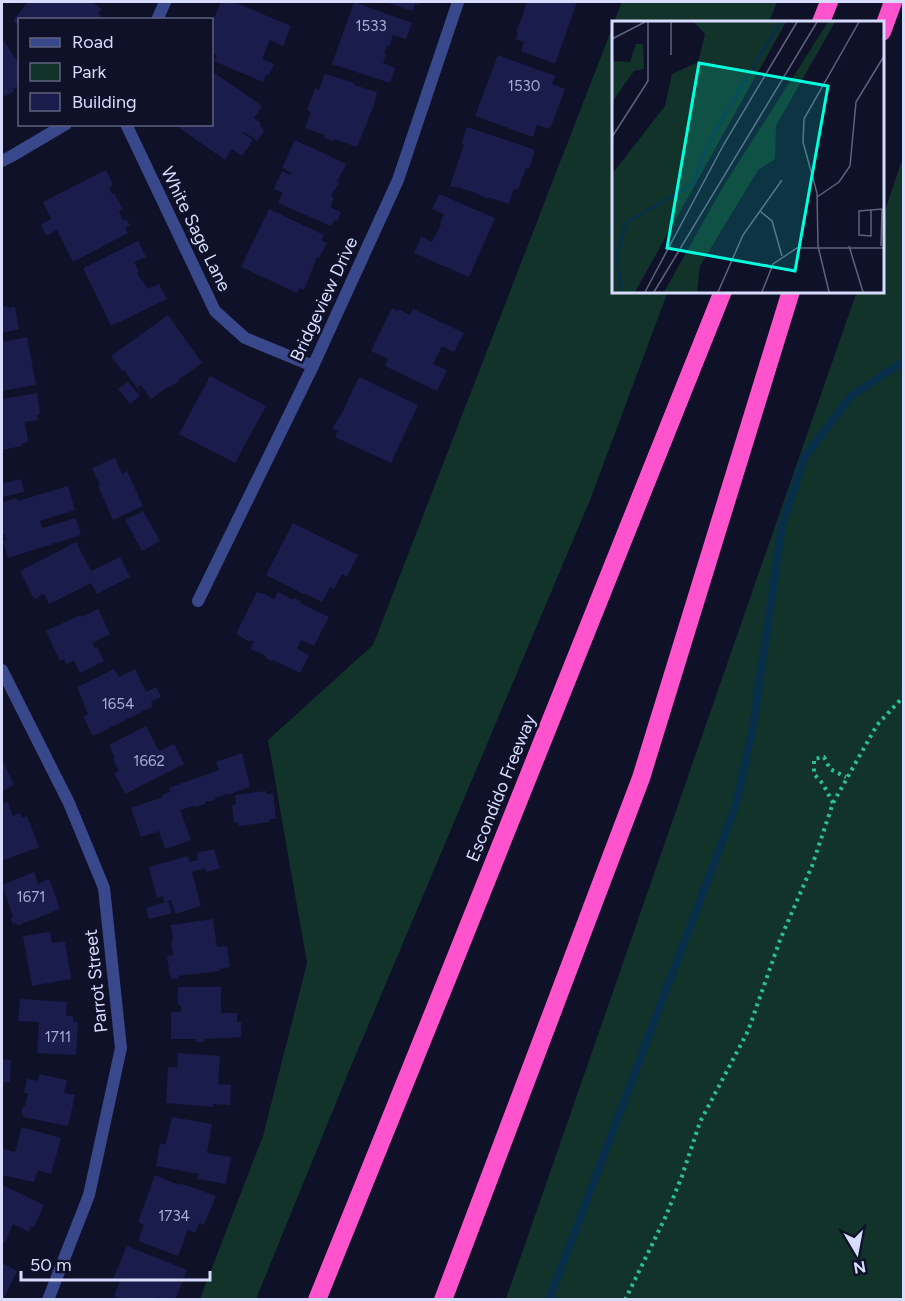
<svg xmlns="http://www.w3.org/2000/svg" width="905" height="1301" viewBox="0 0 905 1301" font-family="Figtree,sans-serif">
<rect width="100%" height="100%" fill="#0f1129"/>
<g fill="#12332a">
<path d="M622 2H777L769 22H614Z"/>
<path d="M614 23V291H668L590 500 349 1071 256 1299H200L263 1136 307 963 268 740 373 645Z"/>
<path d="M903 157V1299H506L857 291H882L883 217Z"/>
</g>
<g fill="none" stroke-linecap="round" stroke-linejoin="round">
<path stroke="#082f49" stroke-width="8" d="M549 1300 736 805 753 727 782 525 804 458 850 397 904 361"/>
</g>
<g fill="#1a1c4b">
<path d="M28 2H92L102 9 98 13 101 17 99 20H20V26L13 21Z"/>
<path d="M221 2H234L291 26 283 46 270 40 262 59 274 64 269 75 266 74 263 82 214 61 217 55 212 53V23Z"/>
<path d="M354 2 412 23 406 39 393 35 389 46H387L384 54H386L383 63 395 68 390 83 332 64Z"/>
<path d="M385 2H419L418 5 415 4 413 11Z"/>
<path d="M527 2H577L555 64 521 51 524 42 516 39 518 32 516 31 524 13 523 12Z"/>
<path d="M4 41 20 66V85L13 89 14 91 4 97 3 95 2 96V43Z"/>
<path d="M498 55 555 76 552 84 565 89 550 129 537 125 533 137 475 116Z"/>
<path d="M212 71 262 106 254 118 260 122 261 127 264 131 257 141 244 132 243 133 253 140 242 156 232 149 225 160 174 124H212Z"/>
<path d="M325 74 354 83V85L377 92 374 105 357 147 334 139 333 141 324 138 325 135 305 128 311 112 307 110 315 88 319 90Z"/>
<path d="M467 127 535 150 529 169 526 168 518 190 514 189 509 204 488 197V199L479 195V194L458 187V188L450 186 464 145 461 144Z"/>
<path d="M295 140 346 164 337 182 339 183 331 196 334 198 330 207 341 212 337 221 334 220 331 226 278 203 283 193 274 189 282 171 291 175 292 173 282 168Z"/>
<path d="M106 170 113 185 109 188 112 194 114 193 123 209 119 211 123 221 126 219 130 225 125 228 128 233 73 262 57 230 46 236 41 225 51 219 43 202Z"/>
<path d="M439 194 495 218 469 277 414 253 421 237 432 242 441 225 440 224 444 214 432 209Z"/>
<path d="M269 209 324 235 321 240 327 243 319 258 317 257 304 290 299 288 297 293 241 267Z"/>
<path d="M138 241 146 257 134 262 139 272 137 273 141 280 142 279 147 289 159 284 167 299 111 326 83 268Z"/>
<path d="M6 306 7 308 15 307 19 329 2 333V307Z"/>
<path d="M392 308 398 311V309L410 315 413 309 464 333 454 352 442 346 433 364 447 370 437 391 385 366 388 359 371 351Z"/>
<path d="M168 315 202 363 178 380 179 381 170 387 169 386 151 399 141 385 137 388 124 370 122 371 111 356Z"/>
<path d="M27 337 36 385 2 391V342Z"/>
<path d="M210 376 266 406 235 463 179 434Z"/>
<path d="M359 377 418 405 391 463 335 437 338 431 332 429 339 417H340Z"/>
<path d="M128 382 140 396 130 404 118 389Z"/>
<path d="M37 393 40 414 37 415 38 420 25 422 28 442 21 444 22 446 2 450V399Z"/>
<path d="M115 458 122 474 127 471 143 506 113 520 98 486 100 485 92 468Z"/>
<path d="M21 479 24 492 2 497V484Z"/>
<path d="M68 486 75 510 40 521 42 528 76 518 81 535 8 558 3 541 6 540 4 534H2V502L17 498 18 501Z"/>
<path d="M143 511 160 541 142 551 125 520Z"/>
<path d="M293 523 358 555 347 577 342 574 334 589 330 587 322 602 304 593 303 594 266 575Z"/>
<path d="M76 542 91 571 120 557 130 577 97 594 91 583 49 604 44 594 34 599 20 571Z"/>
<path d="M257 592 262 594 263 593 274 599 278 592 293 600V598L301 601 300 603 329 617 314 646 301 640 297 649 309 655 300 673 273 660 272 661 265 658 266 656 250 649 254 642 251 640 250 642 236 634Z"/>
<path d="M98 609 110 634 92 643 95 648 97 647 104 661 80 673 74 660 66 664 64 659 60 661 46 631 80 615 81 617Z"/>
<path d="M114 669 119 677 135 669 146 692 156 687 161 697 151 702 153 706 93 736 83 716 88 714 77 687Z"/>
<path d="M146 726 159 751 174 744 184 764 125 794 114 773 119 771 113 759 115 758 109 745Z"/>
<path d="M242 753 250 787 228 795V794L215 798V800L205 802V804L195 807 194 806 180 810 191 840 165 849 159 831 141 837 131 808 163 797 162 795 169 792 171 793 169 788 219 770 216 762Z"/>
<path d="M2 759 14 785 2 791Z"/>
<path d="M266 791V794L273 793 276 819H269L270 822 239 826 238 822 234 823 232 805 236 804 235 795Z"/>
<path d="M7 801 13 816 20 813 22 818 27 816 39 847 2 861V804Z"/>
<path d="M214 849 220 868 206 872 205 868 192 872 201 906 175 914 171 900 164 902 163 896 157 898 149 867 188 856 190 862 198 860 197 853Z"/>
<path d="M34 872 38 884 49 879 60 909 17 926V923L13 924 11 918 13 916 2 885Z"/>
<path d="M168 901 172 913 149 919 146 908Z"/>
<path d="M213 919 217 947 227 946 230 967 220 969V971L178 976 179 978 172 979V977H170L167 956 173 955 171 941H173L171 925Z"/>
<path d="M50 932 52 943 65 941 71 979 32 986 23 936Z"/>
<path d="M178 987H221V1013H237V1022H241V1037L204 1039V1042H196V1039H171V1012H181V1005H178Z"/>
<path d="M20 999 67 1002 66 1016H73V1022H78L76 1055 37 1053 39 1022 18 1021Z"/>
<path d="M178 1053 220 1056 218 1084 231 1085 230 1105 213 1104V1107L166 1103 168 1067 177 1068Z"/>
<path d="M2 1059 11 1060 10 1082H2Z"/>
<path d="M39 1074 67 1080 64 1093 75 1095 68 1126 23 1117V1114H21L23 1106 25 1107 28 1093H24L27 1079 38 1081Z"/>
<path d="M172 1117 212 1124 207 1153 231 1157 226 1184 197 1179 199 1174 156 1166 160 1143 165 1145Z"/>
<path d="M22 1127 61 1138 51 1174 38 1170 34 1182 2 1175V1149L15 1152Z"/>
<path d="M155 1175 179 1185 180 1183 216 1196 204 1225 199 1223 195 1233 188 1230 178 1256 138 1241 144 1225 138 1222Z"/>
<path d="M2 1185 44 1205 34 1227 31 1226 29 1232 13 1224 5 1243 2 1242Z"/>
<path d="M127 1246 187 1270 175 1300H164L158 1297 157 1300H123L114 1296 120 1282 113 1279Z"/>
<path d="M2 1263 17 1271 3 1300H2Z"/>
</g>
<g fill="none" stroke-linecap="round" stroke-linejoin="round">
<g stroke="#2bbf94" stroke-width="4" stroke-dasharray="3 4.5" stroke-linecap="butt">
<path d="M833 803 823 784 814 774V759L824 757 830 769 846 777"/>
<path d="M625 1300 665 1218 682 1176 700 1122 748 1031 780 940 812 866 833 803 877 725 904 696"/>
</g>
<g stroke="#39488a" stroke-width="12">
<path d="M157 20 165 2"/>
<path d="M126 124 215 311 245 338 313 366"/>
<path d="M2 161 10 157 66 124"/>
<path d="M198 601 313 366 398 180 458 2"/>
<path d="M2 670 69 803 104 888 121 1048 89 1195 48 1300"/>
</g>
<g stroke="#ff52cd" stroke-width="18">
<path d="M821 22 829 2"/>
<path d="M882 32 893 2"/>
<path d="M317 1300 447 979 723 291"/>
<path d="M443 1300 641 778 791 291"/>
</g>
</g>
<g text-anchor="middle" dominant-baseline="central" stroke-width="5" stroke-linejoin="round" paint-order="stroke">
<g font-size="15" fill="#a8acd2">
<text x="371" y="26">1533</text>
<text x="524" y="86">1530</text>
<text x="118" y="704">1654</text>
<text x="149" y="761">1662</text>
<text x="31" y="897">1671</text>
<text x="58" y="1037">1711</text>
<text x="174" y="1216">1734</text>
</g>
<g font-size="18" fill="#d7dcff" stroke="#0f1129">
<text transform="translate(196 229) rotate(64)">White Sage Lane</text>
<text transform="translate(324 299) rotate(-65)">Bridgeview Drive</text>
<text transform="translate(501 788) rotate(-68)">Escondido Freeway</text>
<text transform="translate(96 981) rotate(-96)">Parrot Street</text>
</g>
</g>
<g transform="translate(612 21)">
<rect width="272" height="272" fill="#0f1129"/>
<path d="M82 1H174L23 271H0V153L53 85 60 53 86 41 93 13ZM216 1H223L164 105 163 138 146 149 88 245 85 271H52L112 164ZM24 23H31L32 48 22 50 0 81V40L18 41Z" fill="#12332a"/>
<path fill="none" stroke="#082f49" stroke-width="3" d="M9 271 5 231 15 201 80 164 99 117 168 1"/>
<path fill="none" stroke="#5f627f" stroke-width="1.5" d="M0 18 33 1M59 34V1M0 116 36 60V1M205 176 227 161 238 145 244 81 272 35M259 189V215L247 214V190L270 188 269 225M148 190 160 200 170 235M237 225 251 271M33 271 112 123 185 1M42 271 205 1M106 271 131 214 170 159M150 271 161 243 185 227H272M217 271 206 225 205 172 191 121 192 98 247 1"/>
<path fill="#03ffdd" fill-opacity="0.15" stroke="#03ffdd" stroke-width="3" d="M87 42 216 65 183 250 55 227Z"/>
<rect width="272" height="272" fill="none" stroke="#d7dcff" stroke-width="3"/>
</g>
<rect width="905" height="1301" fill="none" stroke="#d7dcff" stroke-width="6"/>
<rect x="18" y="18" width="195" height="108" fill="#0f1129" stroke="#5f627f" stroke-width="1.5"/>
<rect x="30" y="38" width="30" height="9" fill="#39488a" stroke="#5f627f" stroke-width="1.5"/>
<text x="72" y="48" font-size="18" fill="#d7dcff">Road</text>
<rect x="30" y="63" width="30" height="18" fill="#12332a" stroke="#5f627f" stroke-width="1.5"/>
<text x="72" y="78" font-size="18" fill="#d7dcff">Park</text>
<rect x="30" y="93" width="30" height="18" fill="#1a1c4b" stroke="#5f627f" stroke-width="1.5"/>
<text x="72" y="108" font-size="18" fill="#d7dcff">Building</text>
<g transform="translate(857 1253) rotate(170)" stroke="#0f1129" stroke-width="4.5" paint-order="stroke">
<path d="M0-4.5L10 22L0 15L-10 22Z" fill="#d7dcff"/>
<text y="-9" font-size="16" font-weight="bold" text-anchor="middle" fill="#d7dcff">N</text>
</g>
<path d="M21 1271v9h189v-9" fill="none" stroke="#d7dcff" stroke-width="3"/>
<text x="30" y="1271" font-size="18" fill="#d7dcff" stroke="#0f1129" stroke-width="4.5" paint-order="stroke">50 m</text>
</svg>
